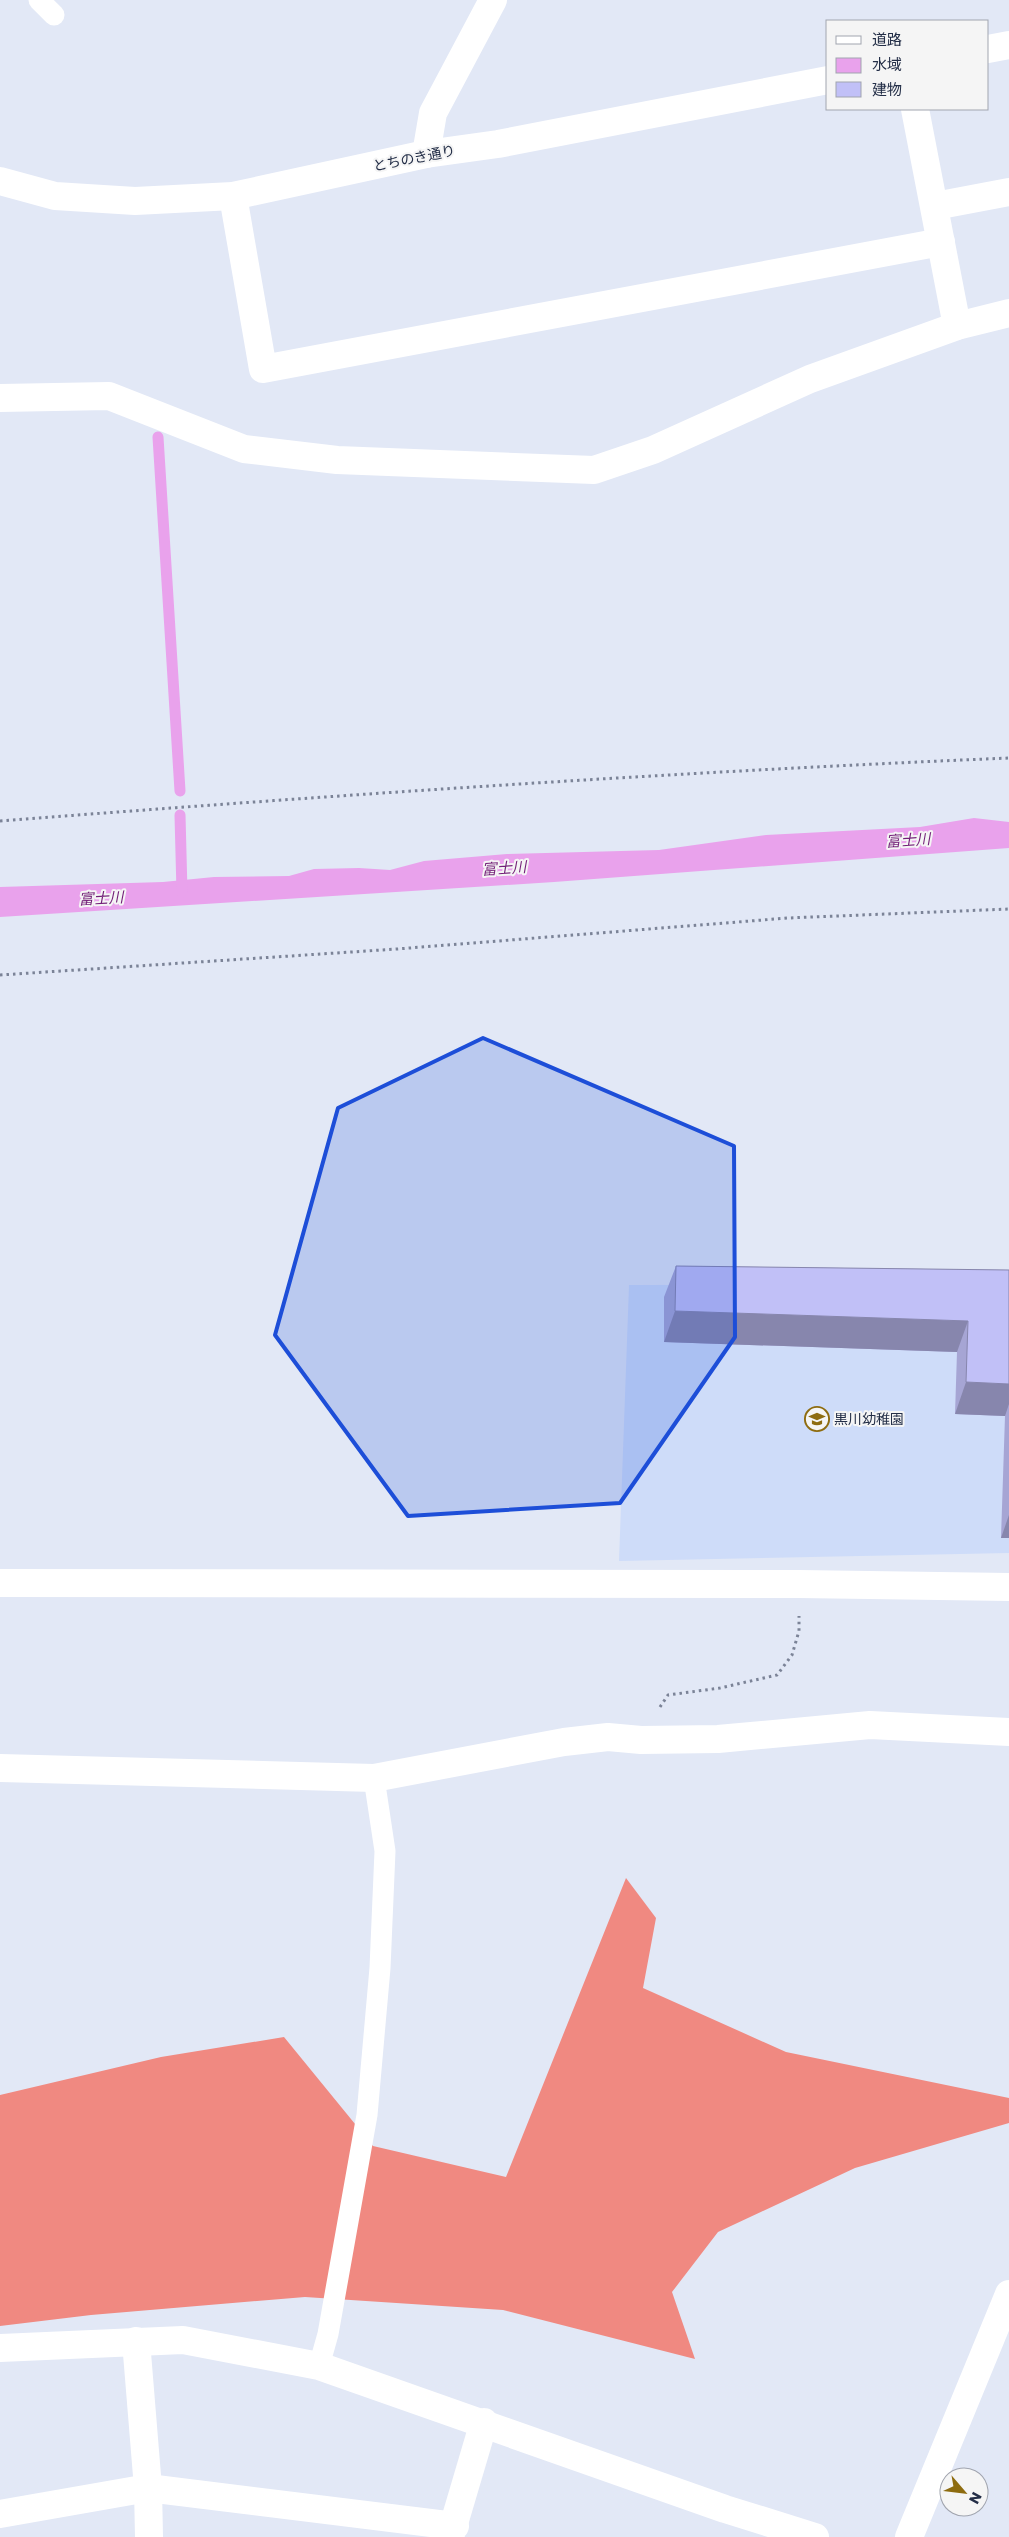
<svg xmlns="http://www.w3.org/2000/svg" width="1009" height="2537" viewBox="0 0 1009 2537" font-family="Poppins,'Noto Sans JP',sans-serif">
<rect width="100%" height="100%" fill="#e2e8f6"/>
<path fill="#cedcf9" d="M1009 1284V1553L619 1561 629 1285Z"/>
<path fill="#f08981" d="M626 1878 656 1918 643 1988 786 2052 1009 2098V2123L855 2168 718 2232 672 2292 695 2359 503 2310 305 2297 91 2315 0 2326V2095L161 2057 284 2037 373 2146 506 2177Z"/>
<path fill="#e9a2ec" d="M974 818 1009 822V848L554 882 0 917V887L163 882 214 877 289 876 314 869 359 868 390 870 424 861 507 854 659 850 766 835 920 827Z"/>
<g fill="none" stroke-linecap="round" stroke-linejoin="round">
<g stroke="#e9a2ec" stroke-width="11">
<path d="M158 437 180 791"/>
<path d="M180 815 182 892"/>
</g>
<g stroke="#7b8397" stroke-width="3" stroke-dasharray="2.5 4" stroke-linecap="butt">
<path d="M0 821C336 795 672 772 1009 758"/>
<path d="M0 975 397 949 788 918 1009 909"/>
<path d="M660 1707 668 1695 720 1688 777 1675 792 1655 799 1631V1616"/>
</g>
<g stroke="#fff" stroke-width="21">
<path d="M39 0 54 15"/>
<path d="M319 2366 328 2334 367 2115 380 1968 385 1851 374 1778"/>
</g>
<g stroke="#fff" stroke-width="28">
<path d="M915 109 957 326"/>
<path d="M426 154 433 113 493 0"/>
<path d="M233 196 263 369 941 242"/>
<path d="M935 206 1009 192"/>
<path d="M0 398 109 396 244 449 337 460 594 470 653 450 810 379 957 326 1009 313"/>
<path d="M0 1768 374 1778 564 1742 608 1737 641 1740 718 1739 870 1725 1009 1732"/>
<path d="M136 2341 148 2488 149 2537"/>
<path d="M0 2348 183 2340 319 2366 725 2509 815 2537"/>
<path d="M0 2514 148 2488 455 2526"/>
<path d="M450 2537 484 2422"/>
<path d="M909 2537 1009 2294"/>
</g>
<g stroke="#fff" stroke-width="28">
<path d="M988 49 1009 45"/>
<path d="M0 181 55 196 135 201 233 196 426 154 498 144 828 80"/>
<path d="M0 1583 799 1584 1009 1587"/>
</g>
</g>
<path fill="#a6a5d4" d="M676 1266 1009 1270V1538H1001L1005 1416 955 1414 957 1352 664 1342V1297Z"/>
<g fill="#8786ad">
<path d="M675 1311 968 1321 957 1352 664 1342Z"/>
<path d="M966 1382 1009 1384V1404L1005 1416 955 1414Z"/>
<path d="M1009 1515V1538H1001Z"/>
</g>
<path fill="#c1c0f7" stroke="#8786ad" d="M676 1266 1009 1270V1384L966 1382 968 1321 675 1311Z"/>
<path fill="#1d4ed8" fill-opacity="0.2" stroke="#1d4ed8" stroke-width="4" stroke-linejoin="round" d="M483 1038 734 1146 735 1337 620 1503 408 1516 275 1335 338 1108Z"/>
<defs>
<symbol id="school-ring" viewBox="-11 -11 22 22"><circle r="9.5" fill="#f5f5f5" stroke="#8e6c10" stroke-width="1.5"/><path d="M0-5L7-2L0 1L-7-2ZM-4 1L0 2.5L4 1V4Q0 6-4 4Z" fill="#8e6c10"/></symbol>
</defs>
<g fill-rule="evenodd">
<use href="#school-ring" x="803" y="1405" width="28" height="28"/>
</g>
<g text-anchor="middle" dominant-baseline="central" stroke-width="4" stroke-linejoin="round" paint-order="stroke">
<g font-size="14" fill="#232e47" stroke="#f5f5f5">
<text transform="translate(414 158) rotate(-11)">とちのき通り</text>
</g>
<g font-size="14" fill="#232e47" stroke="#f5f5f5" text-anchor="start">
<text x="834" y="1419">黒川幼稚園</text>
</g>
<g font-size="15" font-style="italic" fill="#721e77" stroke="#f5f5f5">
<text transform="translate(908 840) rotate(-4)">富士川</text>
<text transform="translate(504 868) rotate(-4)">富士川</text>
<text transform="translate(101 898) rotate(-3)">富士川</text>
</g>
</g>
<rect x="826" y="20" width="162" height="90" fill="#f5f5f5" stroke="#a1a5af"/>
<rect x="836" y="36" width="25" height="8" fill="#ffffff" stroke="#a1a5af"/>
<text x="872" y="45" font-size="15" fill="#232e47">道路</text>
<rect x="836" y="58" width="25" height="15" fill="#e9a2ec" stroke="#a1a5af"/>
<text x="872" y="70" font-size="15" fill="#232e47">水域</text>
<rect x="836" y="82" width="25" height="15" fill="#c1c0f7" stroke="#a1a5af"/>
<text x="872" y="95" font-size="15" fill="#232e47">建物</text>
<g transform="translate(964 2492) rotate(118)"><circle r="24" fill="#f5f5f5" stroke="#a1a5af"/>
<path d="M0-4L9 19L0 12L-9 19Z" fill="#8e6c10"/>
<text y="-8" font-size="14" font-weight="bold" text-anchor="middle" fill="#232e47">N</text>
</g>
</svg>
